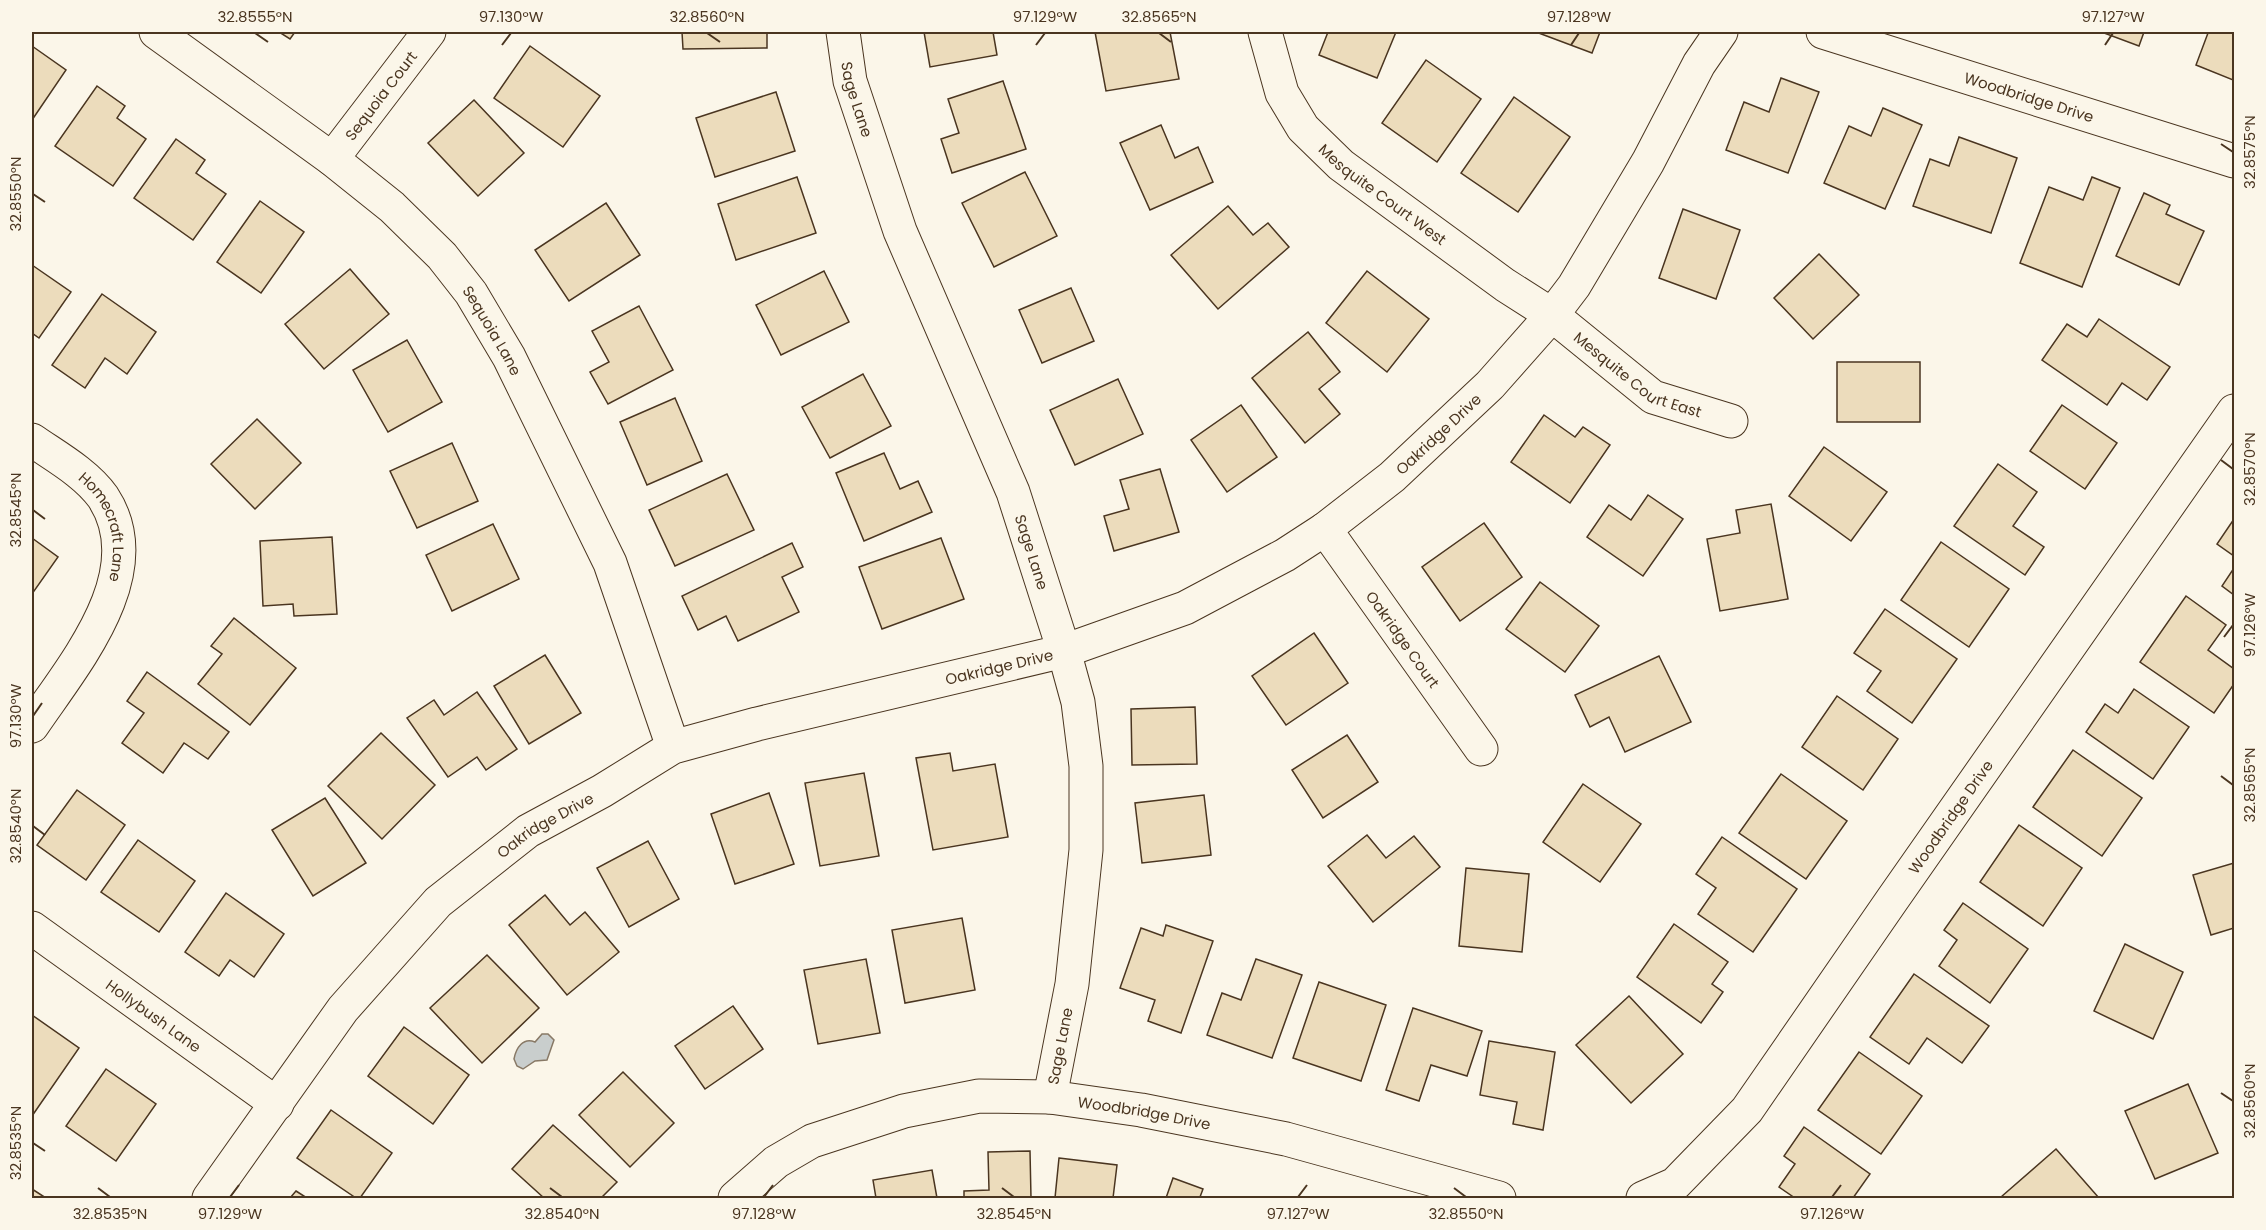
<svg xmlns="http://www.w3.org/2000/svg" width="2266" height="1230" viewBox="0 0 2266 1230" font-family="Poppins,sans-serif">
<rect width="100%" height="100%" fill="#fbf6e9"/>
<path fill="#c9cecd" stroke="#887966" stroke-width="1.5" d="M542 1034H548L554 1040 547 1060 535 1061 523 1069 517 1066 514 1059C516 1048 523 1037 535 1042Z"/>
<g fill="#ecdcbc" stroke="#4a3520" stroke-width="1.5">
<path d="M279 32H295L290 39Z"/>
<path d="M682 32H767V48L683 49Z"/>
<path d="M924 32H993L997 55 930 67Z"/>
<path d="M1095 32H1170L1179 79 1106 91Z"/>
<path d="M1328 32H1396L1377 78 1319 55Z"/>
<path d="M1536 32H1600L1592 53Z"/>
<path d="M2104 32H2144L2139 46 2104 33Z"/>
<path d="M2205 32H2234L2233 80 2196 65 2208 33Z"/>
<path d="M32 46 66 70 32 120Z"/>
<path d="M530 46 600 96 563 147 494 98Z"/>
<path d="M1426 60 1481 99 1437 162 1382 123Z"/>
<path d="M1781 78 1819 92 1788 173 1726 150 1744 102 1769 112Z"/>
<path d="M1003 81 1026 149 952 173 941 139 959 133 948 99Z"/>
<path d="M97 86 125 106 117 118 146 139 113 186 55 146Z"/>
<path d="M776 92 795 151 715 177 696 118Z"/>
<path d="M1514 97 1570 137 1518 212 1461 173Z"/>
<path d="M474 100 524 153 478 196 428 143Z"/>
<path d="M1883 108 1922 125 1885 209 1824 183 1849 126 1871 136Z"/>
<path d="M1161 125 1175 158 1198 147 1213 182 1150 210 1120 143Z"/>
<path d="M1959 137 2017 158 1991 233 1913 206 1930 159 1949 166Z"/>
<path d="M176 139 205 160 196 173 226 194 193 240 134 198Z"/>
<path d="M1025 172 1057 236 994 267 962 203Z"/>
<path d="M797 177 816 233 736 260 718 204Z"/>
<path d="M2092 177 2120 188 2082 287 2020 263 2049 187 2083 200Z"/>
<path d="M2144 193 2170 205 2166 214 2204 231 2179 285 2116 256Z"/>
<path d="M260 201 304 232 261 293 217 262Z"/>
<path d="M606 203 640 255 569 301 535 250Z"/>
<path d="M1228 206 1253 235 1268 223 1289 247 1218 309 1171 255Z"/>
<path d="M1683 209 1740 230 1716 299 1659 278Z"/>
<path d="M1819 254 1859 295 1813 339 1774 298Z"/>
<path d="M32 265 71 292 39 338 32 333Z"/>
<path d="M350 269 389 314 324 369 285 324Z"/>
<path d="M824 271 849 322 781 355 756 305Z"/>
<path d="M1367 271 1429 319 1387 372 1326 323Z"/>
<path d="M1071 288 1094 341 1042 363 1019 310Z"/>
<path d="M102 294 156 332 127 374 105 358 85 388 52 365Z"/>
<path d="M639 306 673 370 608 404 590 372 609 362 592 331Z"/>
<path d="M2099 319 2170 367 2147 400 2122 383 2107 405 2042 360 2067 324 2087 337Z"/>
<path d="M1308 332 1340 372 1319 389 1340 414 1305 443 1252 378Z"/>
<path d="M407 340 442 402 388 432 353 370Z"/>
<rect x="1837" y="362" width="83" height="60"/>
<path d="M863 374 891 426 830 458 802 407Z"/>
<path d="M1118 379 1143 434 1075 465 1050 410Z"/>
<path d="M675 398 702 461 647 485 620 422Z"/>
<path d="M1241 405 1277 457 1227 492 1191 440Z"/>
<path d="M2062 405 2117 443 2085 489 2030 451Z"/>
<path d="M1544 415 1575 437 1583 427 1610 445 1570 503 1511 462Z"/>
<path d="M257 419 301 463 255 509 211 464Z"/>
<path d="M452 443 478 501 417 528 390 471Z"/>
<path d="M1824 447 1887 492 1851 541 1789 496Z"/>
<path d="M884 453 900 489 918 481 932 512 864 541 836 473Z"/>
<path d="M1998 464 2037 492 2013 526 2044 547 2025 575 1954 526Z"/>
<path d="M1160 469 1179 532 1114 551 1104 516 1129 509 1120 480Z"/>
<path d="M727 474 754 530 675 566 649 510Z"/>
<path d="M1648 495 1683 519 1643 576 1587 537 1609 505 1631 520Z"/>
<path d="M1771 504 1788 599 1720 611 1707 539 1740 533 1736 510Z"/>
<path d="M2234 519V556L2217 544Z"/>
<path d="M1484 523 1522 577 1460 621 1422 567Z"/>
<path d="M493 524 519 579 452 611 426 555Z"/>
<path d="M332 537 337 614 294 616 293 604 263 606 260 541Z"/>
<path d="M32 538 58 557 32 594Z"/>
<path d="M941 538 964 599 882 629 859 567Z"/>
<path d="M1941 542 2009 589 1969 647 1901 600Z"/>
<path d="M792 543 803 567 782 577 799 612 738 641 726 616 698 630 682 596Z"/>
<path d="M2234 568V595L2222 586Z"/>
<path d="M1540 582 1599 626 1565 672 1506 629Z"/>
<path d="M2186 596 2226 625 2208 650 2234 669V684L2214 713 2140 662Z"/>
<path d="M1885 609 1957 659 1912 723 1867 691 1881 671 1854 653Z"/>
<path d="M234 618 296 668 250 725 198 684 222 654 211 646Z"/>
<path d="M1314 633 1348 683 1286 725 1252 676Z"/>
<path d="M545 655 581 713 529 744 494 686Z"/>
<path d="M1659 656 1691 722 1625 752 1609 717 1590 727 1575 695Z"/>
<path d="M147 672 229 732 208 759 184 743 163 773 122 743 144 713 127 701Z"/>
<path d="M2134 689 2189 727 2153 779 2086 732 2105 704 2118 713Z"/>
<path d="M477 692 517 749 486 770 477 757 448 777 407 718 434 700 444 715Z"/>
<path d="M1837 696 1898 739 1863 790 1802 747Z"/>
<path d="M1195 707 1197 764 1132 765 1131 709Z"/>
<path d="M381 733 435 785 382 839 328 786Z"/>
<path d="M1347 735 1378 782 1323 818 1292 770Z"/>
<path d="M2073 750 2142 798 2102 856 2033 807Z"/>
<path d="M950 753 953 771 995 764 1008 837 933 850 916 758Z"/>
<path d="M864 773 879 856 820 866 805 783Z"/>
<path d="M1781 774 1847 821 1806 879 1739 833Z"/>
<path d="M1583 784 1641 824 1600 882 1543 842Z"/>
<path d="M77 790 125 825 86 880 37 845Z"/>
<path d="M769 793 794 864 735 884 711 814Z"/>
<path d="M1204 795 1211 855 1142 863 1135 803Z"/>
<path d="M325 798 366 863 313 896 272 830Z"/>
<path d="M2019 825 2082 868 2043 926 1980 882Z"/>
<path d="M1367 835 1386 858 1414 836 1440 867 1373 922 1328 866Z"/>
<path d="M1722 837 1797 889 1753 952 1698 914 1716 888 1696 874Z"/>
<path d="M138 840 195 881 159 932 101 892Z"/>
<path d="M648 841 679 899 629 927 597 868Z"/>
<path d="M2234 863V928L2211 935 2193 875Z"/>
<path d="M1466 868 1529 874 1522 952 1459 946Z"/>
<path d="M226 893 284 934 254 977 230 960 219 976 185 952Z"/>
<path d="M545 895 570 925 585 912 619 952 567 995 509 925Z"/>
<path d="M1963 903 2028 949 1990 1003 1939 966 1957 940 1944 930Z"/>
<path d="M962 918 975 990 905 1003 892 930Z"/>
<path d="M1674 924 1728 962 1712 984 1723 992 1701 1023 1637 977Z"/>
<path d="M1166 925 1213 941 1181 1033 1148 1021 1155 1000 1120 988 1141 928 1163 936Z"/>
<path d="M2125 944 2183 972 2153 1039 2094 1011Z"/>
<path d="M487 955 539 1008 482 1063 430 1008Z"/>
<path d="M866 959 880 1033 818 1044 804 970Z"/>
<path d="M1256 959 1302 975 1272 1058 1207 1035 1222 993 1241 1000Z"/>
<path d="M1914 974 1989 1026 1962 1063 1927 1038 1909 1064 1870 1037Z"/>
<path d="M1319 982 1386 1005 1361 1081 1293 1058Z"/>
<path d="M1629 996 1683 1054 1631 1103 1576 1045Z"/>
<path d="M733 1006 763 1049 705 1089 675 1046Z"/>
<path d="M1413 1008 1482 1031 1467 1076 1431 1065 1419 1101 1386 1090Z"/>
<path d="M32 1015 79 1048 32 1116Z"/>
<path d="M404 1027 469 1075 433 1124 368 1076Z"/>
<path d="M1489 1041 1555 1052 1543 1130 1513 1124 1517 1102 1480 1095Z"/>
<path d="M1859 1052 1922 1096 1881 1154 1818 1110Z"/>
<path d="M106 1069 156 1104 116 1161 66 1126Z"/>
<path d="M623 1072 674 1123 630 1167 579 1115Z"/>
<path d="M2188 1084 2218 1153 2155 1179 2125 1111Z"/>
<path d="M331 1110 392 1153 360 1198H356L297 1158Z"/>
<path d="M553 1125 617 1182 601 1198H544L512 1169Z"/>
<path d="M1804 1127 1870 1174 1853 1198H1795L1779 1187 1795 1164 1784 1156Z"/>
<path d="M2056 1149 2099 1198H2002L2001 1197Z"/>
<path d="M1030 1151 1031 1198H964V1191L989 1190 988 1152Z"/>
<path d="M1059 1158 1117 1165 1113 1198H1055Z"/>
<path d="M932 1170 937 1198H876L873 1180Z"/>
<path d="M1173 1178 1203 1189 1200 1197 1204 1198H1166Z"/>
<path d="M32 1189 46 1198H32Z"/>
<path d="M296 1191 307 1198H290Z"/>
</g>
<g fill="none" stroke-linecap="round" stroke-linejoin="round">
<defs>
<g id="minor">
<path id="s1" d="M156 32 332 159 392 207 442 256 471 293 509 357 610 563 673 747"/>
<path id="s2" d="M843 32 850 81 900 231 1013 492 1064 651 1078 702 1086 766V850L1072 984 1050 1097"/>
<path id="s3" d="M1265 32 1282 93 1303 128 1341 165 1505 285 1552 315 1653 397 1731 421"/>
<path id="s4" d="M1823 32 2234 161"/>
<path id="s5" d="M332 159 429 32"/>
<path id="s6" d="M32 440C55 456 86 473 103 497 153 573 73 665 32 726"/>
<path id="s7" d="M1325 529 1481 749"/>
<path id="s8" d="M32 928 277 1104"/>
<path id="s9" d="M209 1198 343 1009 438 902 528 831 602 791 673 747 757 724 1064 651 1185 608 1285 555 1325 529 1392 477 1490 385 1552 315 1574 286 1648 162 1699 64 1721 32"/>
<path id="s10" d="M735 1198 776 1162 812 1141 904 1111 979 1096 1050 1097 1141 1110 1286 1139 1499 1198"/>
<path id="s11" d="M1643 1198 1675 1184 1747 1110 1892 900 2234 411"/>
</g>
</defs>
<use href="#minor" stroke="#4a3520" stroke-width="35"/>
<use href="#minor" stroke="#fbf6e9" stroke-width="33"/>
</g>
<path fill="none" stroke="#4a3520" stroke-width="2" d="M255 33 268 42M707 33 720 42M1159 33 1171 42M502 45 511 33M1036 45 1045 33M1571 45 1579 33M2105 45 2113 33M2221 144 2233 152M33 194 45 202M2221 460 2233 469M33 510 45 519M2224 637 2233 625M33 716 42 703M2221 776 2233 785M33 826 45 835M2221 1093 2233 1101M33 1143 45 1151M98 1188 110 1197M550 1188 562 1197M1002 1188 1014 1197M1454 1188 1466 1197M230 1197 239 1185M764 1197 773 1185M1298 1197 1307 1185M1832 1197 1841 1185"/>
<g text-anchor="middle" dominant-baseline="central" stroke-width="4.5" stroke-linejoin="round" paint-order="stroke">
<g font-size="15" fill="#4a3520" stroke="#fbf6e9">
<text stroke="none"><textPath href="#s5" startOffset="80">Sequoia Court</textPath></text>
<text stroke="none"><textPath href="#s4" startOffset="216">Woodbridge Drive</textPath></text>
<text stroke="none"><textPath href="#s2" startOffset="69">Sage Lane</textPath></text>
<text stroke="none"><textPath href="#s3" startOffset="208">Mesquite Court West</textPath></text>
<text stroke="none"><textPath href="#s1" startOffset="454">Sequoia Lane</textPath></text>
<text stroke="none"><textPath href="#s3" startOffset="522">Mesquite Court East</textPath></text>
<text stroke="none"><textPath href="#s9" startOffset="1497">Oakridge Drive</textPath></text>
<text stroke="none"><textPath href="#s6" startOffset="120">Homecraft Lane</textPath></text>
<text stroke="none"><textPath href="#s2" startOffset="555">Sage Lane</textPath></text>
<text stroke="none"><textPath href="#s7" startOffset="135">Oakridge Court</textPath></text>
<text stroke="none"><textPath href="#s9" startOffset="993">Oakridge Drive</textPath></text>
<text stroke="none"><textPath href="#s11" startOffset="495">Woodbridge Drive</textPath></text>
<text stroke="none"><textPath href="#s9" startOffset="507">Oakridge Drive</textPath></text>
<text stroke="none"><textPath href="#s8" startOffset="150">Hollybush Lane</textPath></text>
<text transform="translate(1060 1046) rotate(-79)">Sage Lane</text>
<text stroke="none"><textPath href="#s10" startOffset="436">Woodbridge Drive</textPath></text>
</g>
</g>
<rect width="2266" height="1230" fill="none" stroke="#fbf6e9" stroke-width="66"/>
<rect x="33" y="33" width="2200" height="1164" fill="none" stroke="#4a3520" stroke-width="2"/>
<g font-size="15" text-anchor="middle" fill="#4a3520">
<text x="255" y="22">32.8555°N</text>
<text x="511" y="22">97.130°W</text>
<text x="707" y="22">32.8560°N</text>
<text x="1045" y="22">97.129°W</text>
<text x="1159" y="22">32.8565°N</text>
<text x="1579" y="22">97.128°W</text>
<text x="2113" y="22">97.127°W</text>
<text transform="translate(2250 152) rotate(-90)" y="5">32.8575°N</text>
<text transform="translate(16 194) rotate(-90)" y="5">32.8550°N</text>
<text transform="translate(2250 469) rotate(-90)" y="5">32.8570°N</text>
<text transform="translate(16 510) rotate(-90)" y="5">32.8545°N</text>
<text transform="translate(2250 625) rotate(-90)" y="5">97.126°W</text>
<text transform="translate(16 716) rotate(-90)" y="5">97.130°W</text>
<text transform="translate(2250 785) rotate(-90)" y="5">32.8565°N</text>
<text transform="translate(16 826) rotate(-90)" y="5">32.8540°N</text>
<text transform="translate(2250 1101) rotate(-90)" y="5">32.8560°N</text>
<text transform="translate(16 1143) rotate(-90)" y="5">32.8535°N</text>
<text x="110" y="1219">32.8535°N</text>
<text x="230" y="1219">97.129°W</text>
<text x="562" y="1219">32.8540°N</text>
<text x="764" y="1219">97.128°W</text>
<text x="1014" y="1219">32.8545°N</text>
<text x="1298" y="1219">97.127°W</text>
<text x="1466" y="1219">32.8550°N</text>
<text x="1832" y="1219">97.126°W</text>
</g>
</svg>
